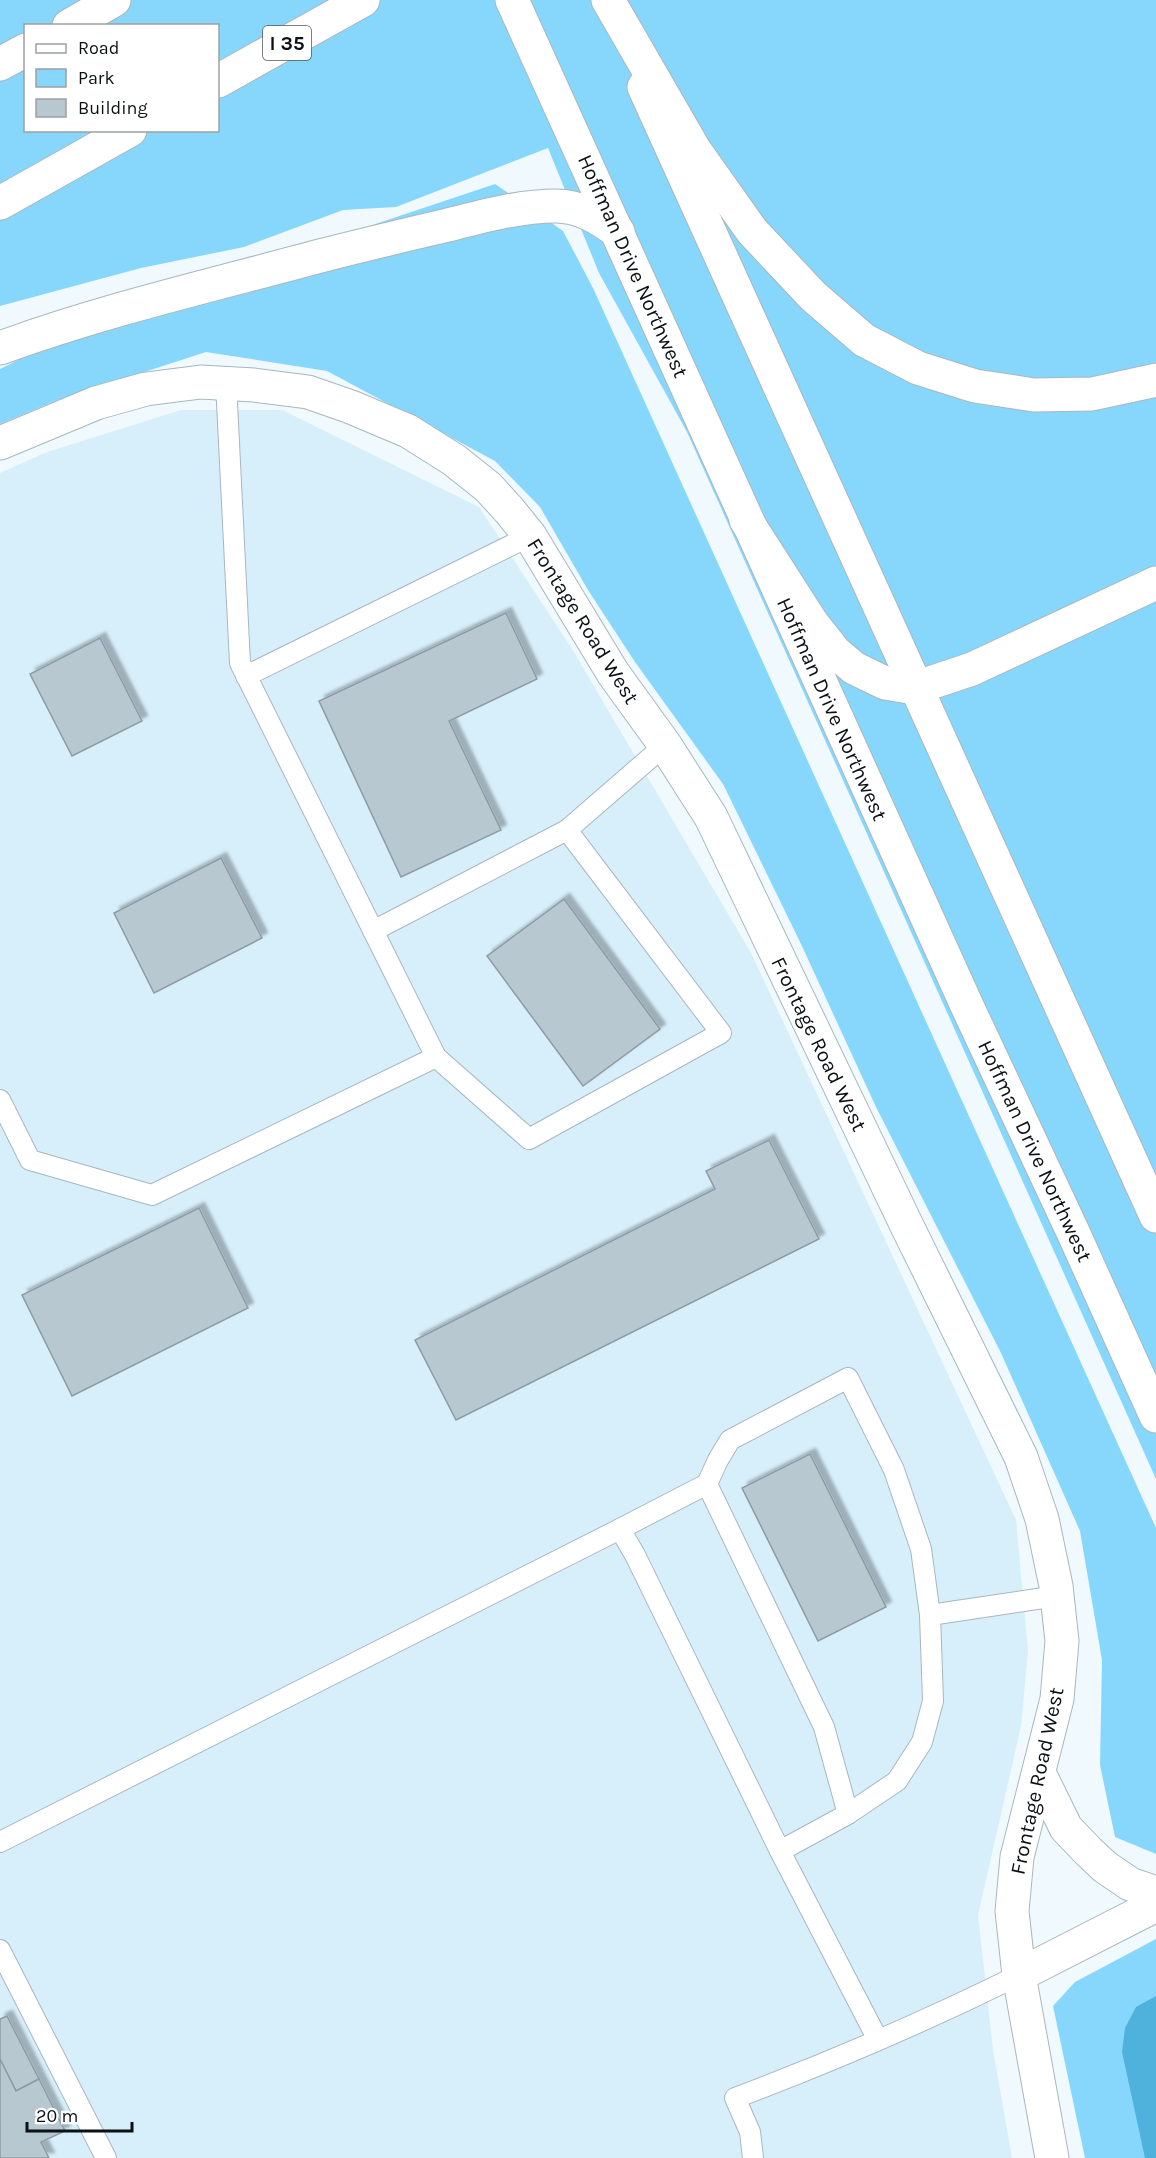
<svg xmlns="http://www.w3.org/2000/svg" width="1156" height="2158" viewBox="0 0 1156 2158" font-family="Karla,sans-serif">
<defs>
<filter id="shadow"><feDropShadow dx="5.5" dy="-5.5" stdDeviation="1.5" flood-color="#0004"/></filter>
</defs>
<rect width="100%" height="100%" fill="#eff9fe"/>
<path fill="#d7effb" d="M181 410H282L479 507 572 649 751 953 1016 1520 1028 1651 1021 1726 978 1915 993 2050 1012 2158H0V473L47 452Z"/>
<g fill="#87d7fc" fill-rule="evenodd">
<path d="M0 0H1156V1479L687 432 599 273 548 148 396 207 343 210 244 247 141 268 0 306ZM26 26H218V130H26Z"/>
<path d="M495 184 563 231 593 288 1156 1528V1854L1115 1837 1100 1765 1102 1660 1080 1531 1001 1353 876 1107 801 944 723 784 635 662 588 590 540 507 495 461 327 371 206 352 55 401 0 424V369L32 353 256 264Z"/>
<path d="M1156 1939V2158H1085L1053 2006 1075 1982Z"/>
</g>
<path fill="#4fb2dc" d="M1156 1996V2158H1145L1122 2052 1125 2028 1136 2007Z"/>
<g fill="#b8c8d0" stroke="#8d9ca3" stroke-width="1.5" filter="url(#shadow)">
<path d="M506 613 537 679 449 721 501 830 401 877 319 701Z"/>
<path d="M100 638 142 721 72 756 30 674Z"/>
<path d="M221 858 262 938 154 993 114 913Z"/>
<path d="M564 899 660 1029 583 1086 487 956Z"/>
<path d="M769 1140 819 1239 456 1420 415 1340 715 1189 706 1171Z"/>
<path d="M199 1208 248 1308 72 1396 22 1295Z"/>
<path d="M810 1454 886 1607 818 1641 742 1488Z"/>
<path d="M7 2016 39 2079 16 2091 0 2059V2019Z"/>
<path d="M0 2059 16 2091 39 2079 65 2131 41 2142 49 2158H0Z"/>
</g>
<g fill="none" stroke-linecap="round" stroke-linejoin="round">
<defs>
<g id="service">
<path d="M246 676 530 536"/>
<path d="M373 931 567 830 665 745"/>
<path d="M436 1057 529 1139 721 1033 567 830"/>
<path d="M0 1100 30 1160 152 1195 436 1057 240 663 226 383"/>
<path d="M620 1529 707 1484"/>
<path d="M930 1615 1057 1596"/>
<path d="M0 1842 620 1529 635 1555 780 1851 878 2040"/>
<path d="M780 1851 848 1814 897 1781 922 1742 933 1701 930 1615 921 1549 894 1470 848 1378 730 1440 718 1460 707 1484 824 1727 848 1814"/>
<path d="M0 1950 106 2158"/>
<path d="M753 2158 750 2132 735 2098C831 2062 926 2021 1019 1975"/>
</g>
<path id="tertiary" d="M0 443 96 403 146 389 201 382 254 385 308 392 351 407 408 431 454 460 488 487 509 510 530 536 613 673 665 745 711 817 908 1228 1021 1457 1042 1519 1056 1586 1062 1641 1057 1699 1017 1857 1012 1911 1019 1975 1052 2158"/>
<g id="secondary">
<path d="M512 0 968 1008 1073 1232 1156 1416"/>
<path d="M644 87 1156 1216"/>
<path d="M1039 1773 1066 1828 1089 1852 1105 1867 1130 1884 1156 1893"/>
<path d="M1019 1975 1156 1905"/>
</g>
<g id="motorway">
<path d="M608 0 694 149 752 231 813 296 864 340 918 368 975 386 1034 395 1092 394 1156 380"/>
<path d="M69 26 114 0"/>
<path d="M0 64 26 50"/>
<path d="M218 81 363 0"/>
<path d="M0 203 130 130"/>
<path d="M0 348C104 310 213 285 320 256 363 245 405 235 448 225 483 216 520 206 556 206 580 206 599 218 618 232"/>
<path d="M746 520 812 623 835 652 854 668 885 683 915 688 972 669 1156 583"/>
</g>
</defs>
<use href="#service" stroke="#a8b7bf" stroke-width="22"/>
<use href="#tertiary" stroke="#a8b7bf" stroke-width="35"/>
<use href="#secondary" stroke="#a8b7bf" stroke-width="35"/>
<use href="#motorway" stroke="#a8b7bf" stroke-width="35"/>
<use href="#service" stroke="#fff" stroke-width="20"/>
<use href="#tertiary" stroke="#fff" stroke-width="33"/>
<use href="#secondary" stroke="#fff" stroke-width="33"/>
<use href="#motorway" stroke="#fff" stroke-width="33"/>
</g>
<g text-anchor="middle" dominant-baseline="central" stroke-width="4.5" stroke-linejoin="round" paint-order="stroke">
<rect fill="#fff" stroke="#54585a" stroke-width="1.5" x="263" y="26" width="48" height="34" rx="4.5"/>
<g font-size="20" font-weight="bold" fill="#0b1114">
<text x="287" y="43">I 35</text>
</g>
<g font-size="21" fill="#0b1114" stroke="#fff">
<text transform="translate(633 266) rotate(66)">Hoffman Drive Northwest</text>
<text transform="translate(583 621) rotate(58)">Frontage Road West</text>
<text transform="translate(832 709) rotate(66)">Hoffman Drive Northwest</text>
<text transform="translate(819 1044) rotate(64)">Frontage Road West</text>
<text transform="translate(1035 1151) rotate(65)">Hoffman Drive Northwest</text>
<text transform="translate(1037 1781) rotate(-78)">Frontage Road West</text>
</g>
</g>
<rect x="24" y="24" width="195" height="108" fill="#ffffff" stroke="#9da0a1" stroke-width="1.5"/>
<rect x="36" y="44" width="30" height="9" fill="#ffffff" stroke="#9da0a1" stroke-width="1.5"/>
<text x="78" y="54" font-size="18" fill="#0b1114">Road</text>
<rect x="36" y="69" width="30" height="18" fill="#87d7fc" stroke="#9da0a1" stroke-width="1.5"/>
<text x="78" y="84" font-size="18" fill="#0b1114">Park</text>
<rect x="36" y="99" width="30" height="18" fill="#b8c8d0" stroke="#9da0a1" stroke-width="1.5"/>
<text x="78" y="114" font-size="18" fill="#0b1114">Building</text>
<path d="M27 2122v9h105v-9" fill="none" stroke="#0b1114" stroke-width="3"/>
<text x="36" y="2122" font-size="18" fill="#0b1114" stroke="#ffffff" stroke-width="4.5" paint-order="stroke">20 m</text>
</svg>
